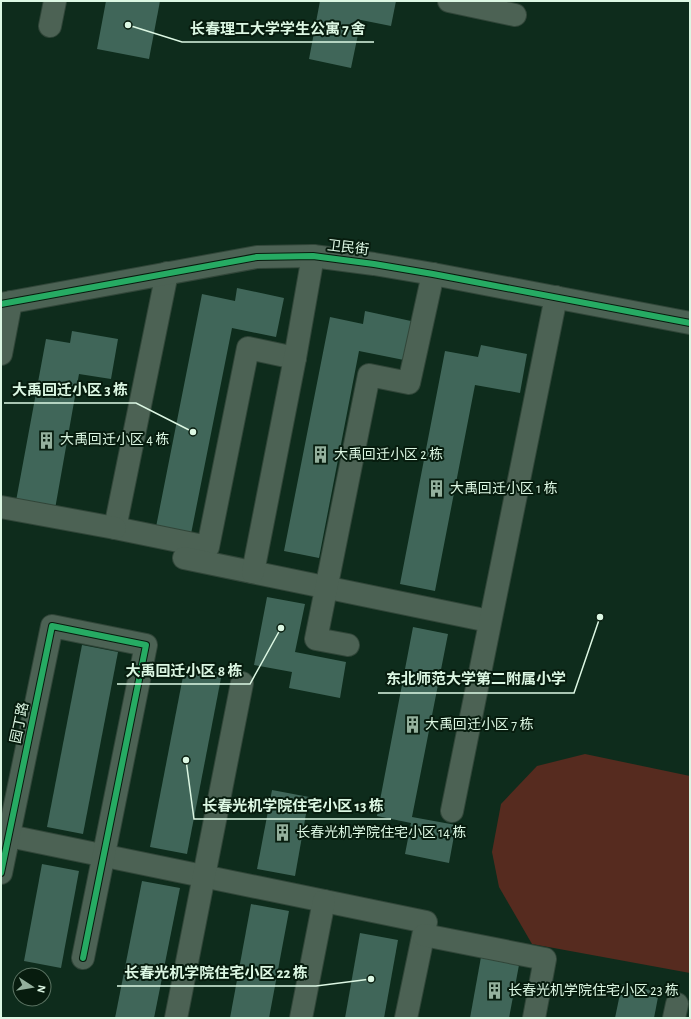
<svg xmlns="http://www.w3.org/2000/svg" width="691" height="1019" viewBox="0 0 691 1019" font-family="'Alegreya Sans','Noto Sans SC',sans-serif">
<rect width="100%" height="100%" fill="#0e2c1c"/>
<path fill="#562b1f" d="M585 754 690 776V973L532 944 499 887 492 852 501 804 537 766Z"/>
<g fill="#406659">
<path d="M106 1H160L149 59 97 49Z"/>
<path d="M320 1H396L391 26 361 20 351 68 309 59Z"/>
<path d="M237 288 284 298 276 337 232 328 191 534 156 527 202 294 235 301Z"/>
<path d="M365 311 411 321 404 360 359 351 319 558 284 551 330 317 363 324Z"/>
<path d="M72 331 118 339 111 379 79 374 55 509 16 501 46 339 70 343Z"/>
<path d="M481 345 527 354 520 393 475 385 435 591 400 584 445 351 478 357Z"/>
<path d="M267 597 305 604 295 652 346 662 340 698 289 688 292 672 254 665Z"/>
<path d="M413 627 448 634 412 817 456 825 449 863 405 854 411 823 377 816Z"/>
<path d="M82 645 118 652 83 834 47 827Z"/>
<path d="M185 666 222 673 187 854 150 847Z"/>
<path d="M272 790 309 797 295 876 257 869Z"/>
<path d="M42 864 79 871 61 968 24 961Z"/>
<path d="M142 881 180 888 154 1018H115Z"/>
<path d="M251 904 289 911 269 1018H230Z"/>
<path d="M360 933 398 940 384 1018H345Z"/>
<path d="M481 957 519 965 509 1018H470Z"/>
<path d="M622 984 659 992 654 1018H615Z"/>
</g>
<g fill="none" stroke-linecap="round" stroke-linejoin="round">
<defs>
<g id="minor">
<path d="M449 1 515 15"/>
<path d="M50 26 55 1"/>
<path d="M167 273 115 528 208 547 248 348 295 358"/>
<path d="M1 304 257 257 313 256 374 264 433 274 690 323"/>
<path d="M1 354 11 302"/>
<path d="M1 507 115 528"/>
<path d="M184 558 489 621"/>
<path d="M253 572 295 358 313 256"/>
<path d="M348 645 316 639 369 375 409 383 433 274"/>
<path d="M452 811 556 297"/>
<path d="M9 836 426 922 406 1018"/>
<path d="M1 873 52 626 146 645 83 958"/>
<path d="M424 935 545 959 534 1018"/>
<path d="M176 1018 242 683"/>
<path d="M301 1018 324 901"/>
<path d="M674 1018 677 1004"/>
</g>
</defs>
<use href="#minor" stroke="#314639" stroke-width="24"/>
<use href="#minor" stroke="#4c6254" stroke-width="22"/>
<defs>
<g id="cycleway">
<path d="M1 304 257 257 313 256 374 264 433 274 690 323"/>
<path d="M1 873 52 626 146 645 83 958"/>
</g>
</defs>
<use href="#cycleway" stroke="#071c0e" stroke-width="8"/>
<use href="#cycleway" stroke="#26ab63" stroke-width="6"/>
</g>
<defs>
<symbol id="building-bare" viewBox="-9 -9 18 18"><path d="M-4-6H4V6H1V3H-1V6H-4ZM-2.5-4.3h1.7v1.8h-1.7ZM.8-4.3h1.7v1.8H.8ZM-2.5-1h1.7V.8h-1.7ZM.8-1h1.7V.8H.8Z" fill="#94b09d" stroke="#071c0e" stroke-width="2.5" paint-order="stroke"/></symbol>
</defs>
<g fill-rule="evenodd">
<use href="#building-bare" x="34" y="428" width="25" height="25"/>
<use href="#building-bare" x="308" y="442" width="25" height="25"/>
<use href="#building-bare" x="424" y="476" width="25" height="25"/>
<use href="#building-bare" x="400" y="712" width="25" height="25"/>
<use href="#building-bare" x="270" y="820" width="25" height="25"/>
<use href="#building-bare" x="482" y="978" width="25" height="25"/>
</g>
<g text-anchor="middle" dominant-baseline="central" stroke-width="4" stroke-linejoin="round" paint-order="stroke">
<g font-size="14" fill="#dcf7e3" stroke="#071c0e">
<text transform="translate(348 248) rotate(7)">卫民街</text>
<text transform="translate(20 723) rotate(-78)">园丁路</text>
</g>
<g font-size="14" fill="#dcf7e3" stroke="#071c0e" text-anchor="start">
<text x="60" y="440">大禹回迁小区 4 栋</text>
<text x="334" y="455">大禹回迁小区 2 栋</text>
<text x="450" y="489">大禹回迁小区 1 栋</text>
<text x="425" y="725">大禹回迁小区 7 栋</text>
<text x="296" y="833">长春光机学院住宅小区 14 栋</text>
<text x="508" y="991">长春光机学院住宅小区 23 栋</text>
</g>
</g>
<path fill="none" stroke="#dcf7e3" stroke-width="1.5" d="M128 25L182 42H374M193 432L136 403H4M281 628L250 684H117M600 617L574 693H378M186 760L194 819H391M371 979L316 986H117"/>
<g fill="#dcf7e3" stroke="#071c0e" stroke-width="1.5">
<circle cx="128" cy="25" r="4"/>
<circle cx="193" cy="432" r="4"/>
<circle cx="281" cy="628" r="4"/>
<circle cx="600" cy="617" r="4"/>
<circle cx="186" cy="760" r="4"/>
<circle cx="371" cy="979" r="4"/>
</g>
<g font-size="15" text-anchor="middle" font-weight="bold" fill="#dcf7e3" stroke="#071c0e" stroke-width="4" stroke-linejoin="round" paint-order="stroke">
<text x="278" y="34">长春理工大学学生公寓 7 舍</text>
<text x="70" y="395">大禹回迁小区 3 栋</text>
<text x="184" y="676">大禹回迁小区 8 栋</text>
<text x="476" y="684">东北师范大学第二附属小学</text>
<text x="293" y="811">长春光机学院住宅小区 13 栋</text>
<text x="216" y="978">长春光机学院住宅小区 22 栋</text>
</g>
<rect width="691" height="1019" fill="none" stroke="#dcf7e3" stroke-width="4"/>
<g transform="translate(32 987) rotate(102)"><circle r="19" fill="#071c0e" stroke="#5c7463"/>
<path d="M0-3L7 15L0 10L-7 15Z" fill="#94b09d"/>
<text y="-6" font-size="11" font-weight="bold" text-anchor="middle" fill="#dcf7e3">N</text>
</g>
</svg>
